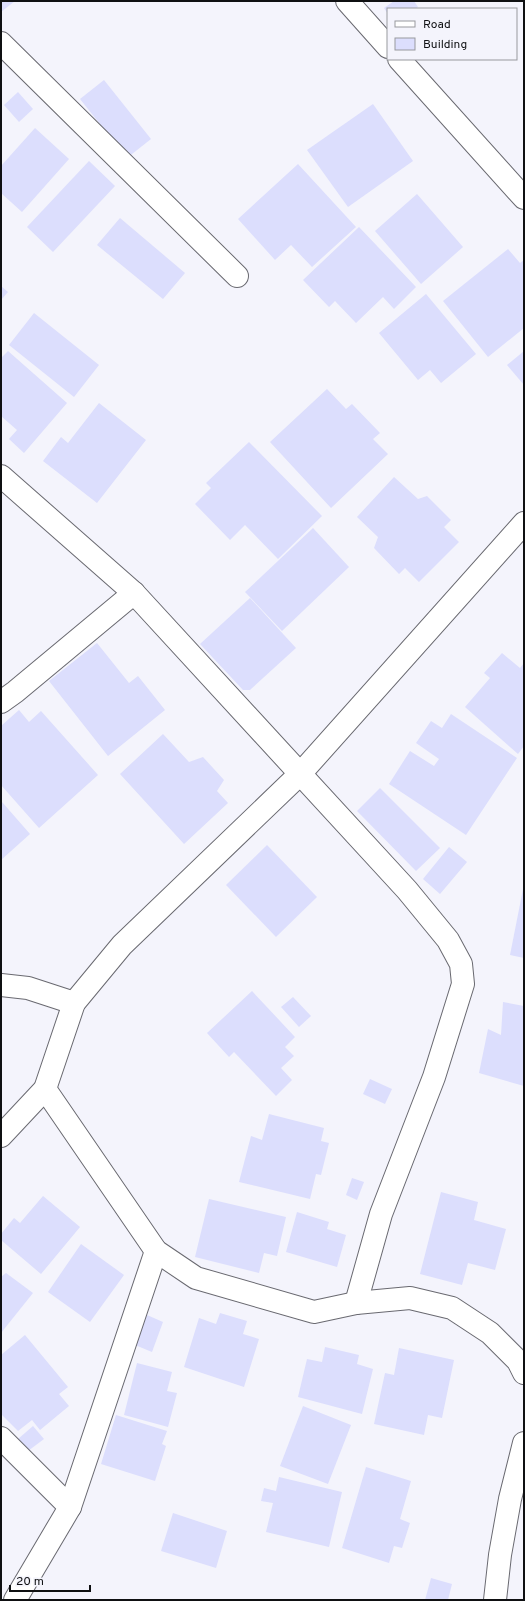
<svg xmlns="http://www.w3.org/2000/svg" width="525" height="1601" viewBox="0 0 525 1601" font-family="Overpass,sans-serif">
<rect width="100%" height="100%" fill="#f4f4fc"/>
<g fill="#dcdefd">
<path d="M1 1H15L1 12Z"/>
<path d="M394 1H414L418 7 415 9H388V14L384 8Z"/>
<path d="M104 80 151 139 127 158 80 99Z"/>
<path d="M18 92 33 109 19 122 4 105Z"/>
<path d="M373 104 413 161 348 207 307 150Z"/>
<path d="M35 128 69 159 22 212 1 193V166Z"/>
<path d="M89 161 115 186 53 252 27 227Z"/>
<path d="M298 164 356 227 312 267 291 245 275 260 238 219Z"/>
<path d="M417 194 463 247 421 284 375 231Z"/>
<path d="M120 218 185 273 163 299 97 245Z"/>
<path d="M359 227 416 287 394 309 383 297 356 323 335 301 329 307 303 280Z"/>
<path d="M508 249 520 263 524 260V328L488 357 443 301Z"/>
<path d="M1 286 8 292 1 300Z"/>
<path d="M426 294 476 354 441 383 430 370 418 380 379 333Z"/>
<path d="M34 313 99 365 74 397 9 345Z"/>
<path d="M8 351 67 403 24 453 9 439 17 430 1 416V358Z"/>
<path d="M524 351V385L507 365Z"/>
<path d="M327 389 346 409 352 404 380 433 373 439 388 454 331 508 270 442Z"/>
<path d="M99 403 146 440 97 503 43 461 61 437 68 443Z"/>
<path d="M249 442 322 516 278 559 245 525 230 540 195 504 211 488 206 483Z"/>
<path d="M394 477 418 499 427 496 451 520 444 527 459 542 419 582 405 568 399 574 374 548 378 537 357 517Z"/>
<path d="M313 528 349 567 282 631 245 592Z"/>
<path d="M250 598 296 648 250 690H243L200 644Z"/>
<path d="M97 643 129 683 138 676 165 710 108 756 49 681Z"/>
<path d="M502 653 520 668 524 663V746L518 754 465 707 490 678 484 673Z"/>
<path d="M19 710 29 722 41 711 98 775 39 828 1 785V726Z"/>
<path d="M451 714 517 758 466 835 389 784 410 751 434 766 439 759 416 743 431 721 442 728Z"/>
<path d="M163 734 189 762 203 757 224 780 217 791 228 803 184 844 120 774Z"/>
<path d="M380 788 440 848 416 871 357 811Z"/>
<path d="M2 802 30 834 1 860V803Z"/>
<path d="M267 845 317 897 276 937 226 885Z"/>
<path d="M449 847 467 862 440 894 423 879Z"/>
<path d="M523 889H524V958L510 955Z"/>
<path d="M252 991 295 1037 285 1047 294 1056 281 1068 292 1080 276 1096 234 1052 229 1057 207 1033Z"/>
<path d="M293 997 311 1016 299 1027 281 1007Z"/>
<path d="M503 1002 524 1006V1086L479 1073 488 1029 501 1035Z"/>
<path d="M370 1079 392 1089 385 1104 363 1094Z"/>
<path d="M269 1114 324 1128 321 1141 329 1143 321 1175 316 1174 310 1199 239 1182 251 1136 262 1140Z"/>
<path d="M352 1178 364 1182 357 1200 346 1195Z"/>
<path d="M441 1192 478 1202 474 1220 506 1229 495 1270 468 1263 462 1285 420 1274Z"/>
<path d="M43 1196 80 1227 41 1274 1 1240V1234L14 1218 20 1223Z"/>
<path d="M209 1199 286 1217 277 1256 264 1253 259 1273 195 1257Z"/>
<path d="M297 1212 329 1222 327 1229 346 1235 337 1267 286 1252Z"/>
<path d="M81 1244 124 1275 90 1322 48 1292Z"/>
<path d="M6 1273 33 1293 1 1333V1277Z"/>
<path d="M220 1313 247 1321 243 1334 259 1339 244 1387 184 1367 199 1318 216 1324Z"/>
<path d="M147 1315 163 1322 152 1352 135 1345Z"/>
<path d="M25 1335 68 1387 59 1394 69 1406 40 1430 32 1420 18 1431 1 1414V1355Z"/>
<path d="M325 1347 359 1355 357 1364 373 1369 362 1414 298 1397 307 1359 322 1362Z"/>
<path d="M399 1348 454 1360 442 1418 428 1415 424 1435 374 1424 385 1373 394 1375Z"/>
<path d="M137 1363 172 1372 167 1391 177 1393 168 1427 124 1415Z"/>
<path d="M303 1406 351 1425 328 1484 280 1466Z"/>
<path d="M116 1415 167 1431 162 1444 166 1446 155 1481 101 1464Z"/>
<path d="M33 1426 44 1439 28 1451 18 1439Z"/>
<path d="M366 1467 411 1481 400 1519 410 1523 402 1548 394 1546 389 1563 342 1548Z"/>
<path d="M279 1477 342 1492 329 1547 266 1532 273 1503 261 1501 264 1488 276 1491Z"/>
<path d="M173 1513 227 1531 216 1568 161 1551Z"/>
<path d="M431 1578 452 1584 448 1600H425Z"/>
</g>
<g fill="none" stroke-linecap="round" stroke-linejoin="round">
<defs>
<g id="minor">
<path d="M347 1 388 47"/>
<path d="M1 43 237 276"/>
<path d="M399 59 524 198"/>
<path d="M1 476 134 593 407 890 448 940 461 964 463 984 434 1077 381 1214 356 1303"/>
<path d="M1 702 15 692 134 593"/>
<path d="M1 985 28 988 74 1003"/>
<path d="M45 1089 156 1251 196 1278 314 1312 356 1303 410 1298 452 1308 490 1333 518 1361 524 1373"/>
<path d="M1 1136 45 1089 74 1003 122 945 300 774 524 523"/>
<path d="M1 1438 70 1507"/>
<path d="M15 1600 70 1507 156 1251"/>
<path d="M495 1600 500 1555 510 1499 524 1443"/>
</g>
</defs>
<use href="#minor" stroke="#696970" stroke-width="24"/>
<use href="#minor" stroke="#fff" stroke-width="22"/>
</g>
<rect width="525" height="1601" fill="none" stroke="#0f1012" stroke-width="4"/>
<rect x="387" y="8" width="130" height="52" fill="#f4f4fc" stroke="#98999e"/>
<rect x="395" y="21" width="20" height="6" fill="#ffffff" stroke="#98999e"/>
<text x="423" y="28" font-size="12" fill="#0f1012">Road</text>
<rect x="395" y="38" width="20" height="12" fill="#dcdefd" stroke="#98999e"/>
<text x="423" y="48" font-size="12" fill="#0f1012">Building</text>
<path d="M10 1585v6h80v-6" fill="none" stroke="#0f1012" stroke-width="2"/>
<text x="16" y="1585" font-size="12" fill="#0f1012" stroke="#f4f4fc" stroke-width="3" paint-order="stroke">20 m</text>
</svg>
